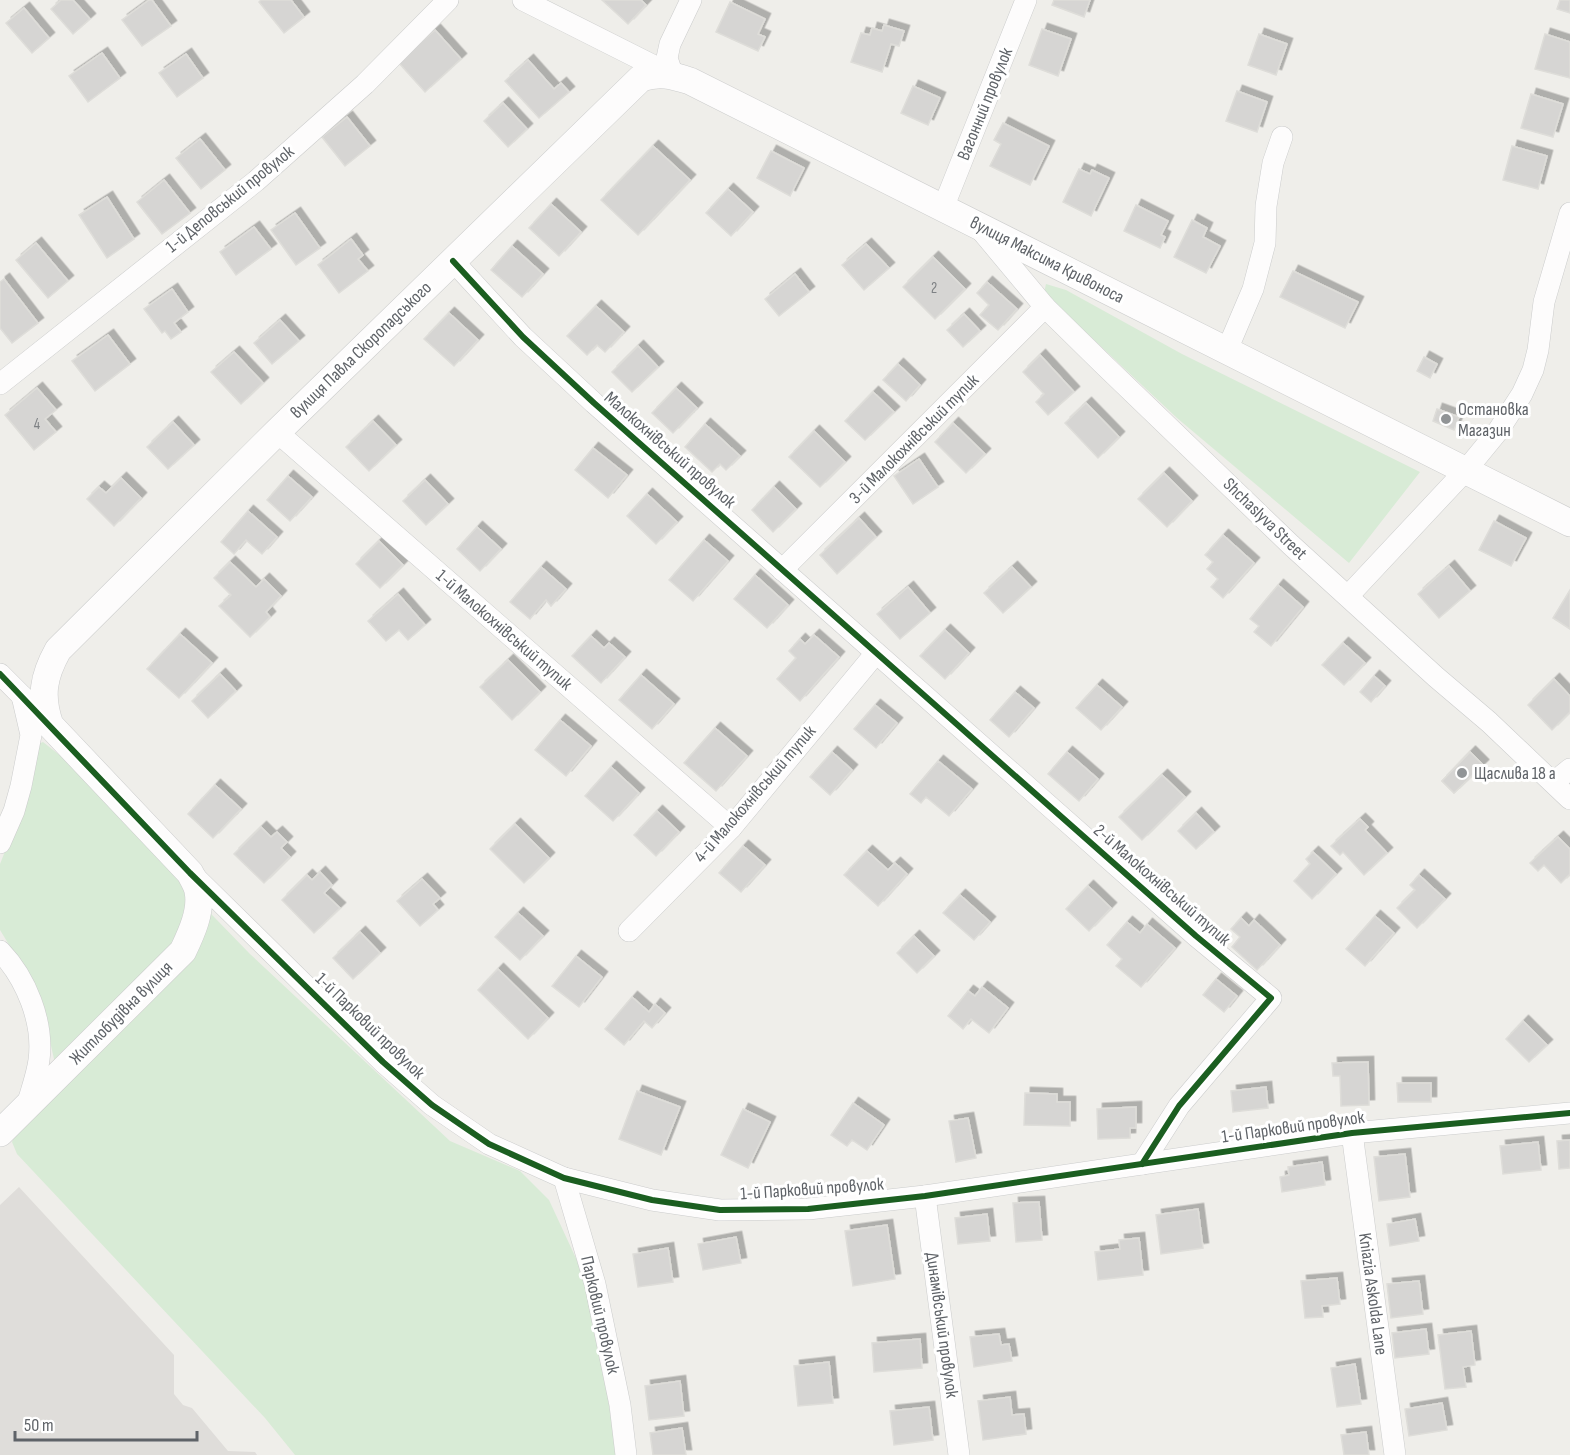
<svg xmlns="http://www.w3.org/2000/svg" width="1570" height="1455" viewBox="0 0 1570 1455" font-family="'Sofia Sans Condensed',sans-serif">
<defs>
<filter id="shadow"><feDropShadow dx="5.5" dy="-5.5" stdDeviation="0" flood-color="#0004"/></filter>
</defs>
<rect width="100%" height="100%" fill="#efeeea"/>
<path fill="#dfddda" d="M19 1187 174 1355V1394L183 1405 192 1408 228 1451 255 1452 257 1455H0V1205Z"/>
<g fill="#d8ebd6">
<path d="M1046 284 1066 290 1182 354 1420 472 1349 563 1177 418 1044 293Z"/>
<path d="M43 742 85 775 182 884 250 954 450 1141 520 1171 549 1200 580 1267 597 1330 617 1455H295L265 1418 17 1154 12 1142 17 1130 41 1108 54 1059 42 1006 31 981 0 930V864L17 821 36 745Z"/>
</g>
<g fill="#d6d5d3" stroke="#deddd9" stroke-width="1.5" filter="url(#shadow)">
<path d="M61 0H73L90 19 73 34 51 9Z"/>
<path d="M149 0H152L171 26 142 46 122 20Z"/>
<path d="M261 0H291L304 17 284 33 259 2Z"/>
<path d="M602 0H641L646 5 628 24Z"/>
<path d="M1054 0H1090L1084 17 1052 5Z"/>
<path d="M1560 0H1570V13L1557 9Z"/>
<path d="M730 2 765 19 758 34 765 37 758 51 716 32Z"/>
<path d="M24 8 49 38 32 53 6 23Z"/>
<path d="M884 25 904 31 899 46 891 44 882 72 851 62 861 33 870 35 872 28 882 31Z"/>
<path d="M1042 29 1071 39 1058 76 1029 65Z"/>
<path d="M435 30 461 59 425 92 398 62Z"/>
<path d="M1259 34 1287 44 1276 75 1248 65Z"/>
<path d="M1545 34 1570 42V78L1535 69Z"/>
<path d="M102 53 120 78 88 102 69 76Z"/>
<path d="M186 54 203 78 177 97 159 73Z"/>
<path d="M528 60 554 89 561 83 569 92 539 118 505 81Z"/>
<path d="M913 86 940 98 928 125 901 113Z"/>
<path d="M1237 91 1267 102 1257 132 1226 121Z"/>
<path d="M1531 94 1563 104 1553 137 1521 128Z"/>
<path d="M503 103 527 129 508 147 484 121Z"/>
<path d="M347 117 370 146 345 166 322 137Z"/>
<path d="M1003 123 1049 146 1030 185 990 166 1001 144 994 140Z"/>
<path d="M200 139 225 170 201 189 176 158Z"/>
<path d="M653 146 690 180 638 235 601 200Z"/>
<path d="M1512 146 1547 156 1538 189 1503 180Z"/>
<path d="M771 151 804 168 790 196 757 178Z"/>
<path d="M1079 169 1090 174 1092 170 1109 178 1091 216 1063 202Z"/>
<path d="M164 180 190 213 162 234 137 202Z"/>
<path d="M728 189 753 212 731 236 706 213Z"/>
<path d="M107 197 134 239 107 258 79 215Z"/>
<path d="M551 204 581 232 559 256 529 228Z"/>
<path d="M1136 205 1168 221 1161 235 1165 237 1160 248 1124 231Z"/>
<path d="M295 213 320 248 296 265 271 230Z"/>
<path d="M1192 220 1207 228 1203 237 1220 246 1206 273 1174 257Z"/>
<path d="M254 227 271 249 236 275 220 252Z"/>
<path d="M351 239 363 255 358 259 368 271 339 293 318 265Z"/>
<path d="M36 243 68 281 48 298 16 260Z"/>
<path d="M866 244 889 268 864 290 842 265Z"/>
<path d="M512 246 543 274 522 297 491 270Z"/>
<path d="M933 257 965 289 935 319 903 287Z"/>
<path d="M1293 271 1358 302 1345 328 1280 297Z"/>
<path d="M795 274 809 292 779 316 765 299Z"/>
<path d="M4 279 38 323 12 343 0 328V282Z"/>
<path d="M987 282 1017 309 998 330 980 315 989 305 977 293Z"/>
<path d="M172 289 188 312 174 323 181 332 171 339 165 331 162 333 144 309Z"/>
<path d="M596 306 624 332 605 352 597 345 587 355 567 336Z"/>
<path d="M449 313 478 340 454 366 424 339Z"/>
<path d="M964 314 980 331 963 347 947 330Z"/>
<path d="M280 320 299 341 272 364 254 343Z"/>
<path d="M108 335 130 364 95 391 72 361Z"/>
<path d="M638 346 658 367 632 392 612 372Z"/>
<path d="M234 352 263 383 241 404 211 372Z"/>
<path d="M1040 355 1074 392 1048 415 1036 402 1044 394 1023 372Z"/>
<path d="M1424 357 1437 364 1430 378 1417 371Z"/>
<path d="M898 364 920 385 906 401 883 380Z"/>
<path d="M37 388 56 410 45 419 56 432 34 450 5 415Z"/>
<path d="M676 388 697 408 673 433 652 413Z"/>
<path d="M873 392 894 412 865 440 845 421Z"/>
<path d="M1086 403 1119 437 1098 458 1065 423Z"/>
<path d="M1437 409 1459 417 1454 430 1433 421Z"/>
<path d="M373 421 396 445 369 471 346 447Z"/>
<path d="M173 422 194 445 168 469 147 447Z"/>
<path d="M953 423 985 454 966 473 935 442Z"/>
<path d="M705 424 740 456 726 470 720 464 712 472 685 447Z"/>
<path d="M814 431 845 462 820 487 789 457Z"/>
<path d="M593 448 627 475 608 498 575 470Z"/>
<path d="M919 459 938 487 913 504 894 476Z"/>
<path d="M1164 473 1192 501 1167 527 1138 499Z"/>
<path d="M288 476 312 497 290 521 267 500Z"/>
<path d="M121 478 141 498 114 526 87 499 99 487 106 493Z"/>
<path d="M425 480 448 504 426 525 403 501Z"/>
<path d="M774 487 796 509 773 532 752 510Z"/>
<path d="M647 494 677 522 656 544 627 516Z"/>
<path d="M248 511 277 537 262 554 246 540 234 554 221 542Z"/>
<path d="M859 518 876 537 837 574 820 555Z"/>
<path d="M1494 521 1526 538 1511 566 1479 550Z"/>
<path d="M477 527 501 549 480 571 457 549Z"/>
<path d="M1223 535 1254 563 1223 598 1211 587 1218 579 1207 569 1213 562 1205 555Z"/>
<path d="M704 540 728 561 693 601 669 580Z"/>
<path d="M379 541 403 565 380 588 356 564Z"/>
<path d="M230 562 256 587 264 579 281 596 266 612 270 617 250 637 219 606 231 595 214 578Z"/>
<path d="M1449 566 1470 591 1439 618 1418 594Z"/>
<path d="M541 567 566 589 551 606 546 600 530 619 510 602Z"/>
<path d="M1012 567 1031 587 1003 613 984 593Z"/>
<path d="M755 575 788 605 767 628 734 599Z"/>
<path d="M1278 585 1303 607 1271 646 1254 632 1259 626 1250 619Z"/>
<path d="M908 587 930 613 900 639 877 614Z"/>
<path d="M1570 590V629L1553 618Z"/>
<path d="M398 594 425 625 408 640 399 630 386 641 368 621Z"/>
<path d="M945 630 969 653 945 679 920 656Z"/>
<path d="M180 634 212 663 179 698 147 669Z"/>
<path d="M814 635 839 657 800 701 777 679 796 658 789 651 800 639 805 644Z"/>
<path d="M591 636 604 648 609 643 625 657 601 683 572 656Z"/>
<path d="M1343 643 1365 663 1344 685 1322 665Z"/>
<path d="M508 660 540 692 512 720 480 687Z"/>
<path d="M220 674 236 691 208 718 192 701Z"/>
<path d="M641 675 674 704 652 729 619 700Z"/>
<path d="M1374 676 1385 686 1371 702 1360 692Z"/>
<path d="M1554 679 1570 696V712L1552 730 1528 705Z"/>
<path d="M1097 685 1122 707 1101 730 1076 708Z"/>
<path d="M1015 692 1034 708 1009 737 990 720Z"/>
<path d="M875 705 897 723 876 748 854 729Z"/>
<path d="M560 720 591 746 566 776 535 750Z"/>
<path d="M715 728 747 756 716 791 684 763Z"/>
<path d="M832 752 852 770 830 795 810 777Z"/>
<path d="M1067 752 1098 779 1079 801 1048 774Z"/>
<path d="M1470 752 1483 765 1454 793 1442 781Z"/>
<path d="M1470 752 1483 765 1454 793 1442 781Z"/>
<path d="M938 761 972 789 949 816 926 797 921 803 910 794Z"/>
<path d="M611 767 639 793 613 821 585 796Z"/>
<path d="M1162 775 1185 797 1142 840 1119 817Z"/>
<path d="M215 785 241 809 213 838 188 814Z"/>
<path d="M657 811 679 832 656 856 634 835Z"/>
<path d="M1196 813 1214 832 1196 849 1178 831Z"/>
<path d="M1360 819 1368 827 1365 830 1387 853 1364 875 1343 852 1340 855 1331 846Z"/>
<path d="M515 824 549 858 524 883 490 849Z"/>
<path d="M261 827 271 837 277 832 287 842 281 848 290 857 264 883 234 854Z"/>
<path d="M1558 837 1570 849V874L1561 883 1544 865 1538 871 1530 863Z"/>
<path d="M743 846 765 865 741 892 719 873Z"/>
<path d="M867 851 888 870 895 863 907 874 878 906 844 875Z"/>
<path d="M1313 852 1336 874 1312 899 1294 881 1310 864 1306 859Z"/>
<path d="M320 872 332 885 324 893 340 908 314 933 282 900 307 875 312 880Z"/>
<path d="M1419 875 1445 899 1417 928 1397 908 1415 890 1410 885Z"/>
<path d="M422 879 440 898 433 904 438 910 420 926 397 901Z"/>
<path d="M1088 886 1111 908 1089 931 1066 909Z"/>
<path d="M960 895 990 922 974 940 943 913Z"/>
<path d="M518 913 543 936 520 960 495 937Z"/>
<path d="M1375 916 1394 933 1365 966 1346 949Z"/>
<path d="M1241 918 1249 926 1254 920 1280 945 1257 970 1232 947 1240 937 1231 929Z"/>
<path d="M1127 922 1140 933 1147 924 1175 948 1141 987 1116 966 1122 959 1107 945Z"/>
<path d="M360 932 380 953 353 979 333 958Z"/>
<path d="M914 936 934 956 917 973 897 953Z"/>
<path d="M576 956 602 977 579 1007 552 986Z"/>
<path d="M498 969 548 1018 528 1039 478 990Z"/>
<path d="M1216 979 1237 996 1224 1012 1203 995Z"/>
<path d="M982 987 1008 1008 989 1033 971 1019 963 1029 948 1016 968 991 975 996Z"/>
<path d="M632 997 649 1012 655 1004 665 1013 652 1028 644 1021 624 1045 605 1029Z"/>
<path d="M1523 1021 1547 1045 1529 1062 1506 1039Z"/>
<path d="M1368 1062 1369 1105 1341 1106 1340 1076H1333L1332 1063Z"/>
<path d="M1397 1083H1431V1102H1398Z"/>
<path d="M1266 1087 1268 1108 1233 1112 1231 1091Z"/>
<path d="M637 1091 680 1107 661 1155 619 1139Z"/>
<path d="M1025 1093 1057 1094V1102H1070V1126L1024 1125Z"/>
<path d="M853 1103 884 1125 867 1150 852 1140 847 1146 831 1135Z"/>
<path d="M1136 1107V1128H1130V1138L1098 1139 1097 1109Z"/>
<path d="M743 1109 770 1122 748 1168 721 1155Z"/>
<path d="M968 1118 976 1158 956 1162 949 1121Z"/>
<path d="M1570 1140V1168L1559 1169 1557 1141Z"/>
<path d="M1538 1142 1541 1170 1503 1174 1500 1146Z"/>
<path d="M1405 1154 1410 1197 1379 1201 1374 1157Z"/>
<path d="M1322 1162 1325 1185 1282 1192 1280 1177 1289 1175 1288 1167Z"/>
<path d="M1039 1202 1042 1240 1016 1242 1013 1203Z"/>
<path d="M1198 1209 1203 1248 1161 1254 1156 1215Z"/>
<path d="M987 1214 990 1241 958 1244 955 1218Z"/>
<path d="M1415 1219 1419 1241 1390 1246 1387 1224Z"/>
<path d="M887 1225 895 1279 853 1286 845 1231Z"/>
<path d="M736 1237 741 1263 703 1270 698 1244Z"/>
<path d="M1139 1238 1143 1275 1098 1280 1095 1252 1120 1249 1119 1240Z"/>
<path d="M668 1248 673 1282 638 1287 633 1254Z"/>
<path d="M1337 1278 1340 1304 1322 1306 1323 1317 1305 1318 1301 1281Z"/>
<path d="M1419 1281 1423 1314 1391 1318 1387 1284Z"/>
<path d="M1426 1329 1429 1354 1395 1358 1392 1333Z"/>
<path d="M1471 1331 1475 1365 1463 1367 1466 1387 1445 1389 1438 1335Z"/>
<path d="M999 1334 1001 1345 1009 1344 1012 1361 974 1367 970 1337Z"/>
<path d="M920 1339 922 1368 874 1372 872 1343Z"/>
<path d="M829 1362 833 1403 798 1406 794 1366Z"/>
<path d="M1355 1364 1361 1404 1337 1407 1331 1368Z"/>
<path d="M680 1381 684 1416 649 1420 645 1386Z"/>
<path d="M1010 1397 1012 1415 1024 1414 1026 1434 983 1440 978 1401Z"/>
<path d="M1442 1403 1447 1430 1409 1436 1405 1409Z"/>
<path d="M929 1407 933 1440 894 1445 890 1411Z"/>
<path d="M682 1428 686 1455H653L650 1433Z"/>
<path d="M1366 1432 1369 1455H1344L1341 1435Z"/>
</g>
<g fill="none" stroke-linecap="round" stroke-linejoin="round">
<defs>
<g id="minor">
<path d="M523 0 672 75"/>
<path d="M673 76 667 58 670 44 691 0"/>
<path d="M943 208 1026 0"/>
<path d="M980 229 1045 307 1102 363 1291 545 1436 677 1489 722 1570 799"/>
<path d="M453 261 523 337 594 403 1196 936 1271 998 1179 1106 1142 1164"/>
<path d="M1227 350 1253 289 1265 243 1266 206 1273 163 1282 137"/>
<path d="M0 384 256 181 365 84 448 0"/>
<path d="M277 432 731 828"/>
<path d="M782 570 1045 307"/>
<path d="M1348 596 1466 470 1498 431 1522 394 1533 370 1538 350 1544 302 1570 213"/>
<path d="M0 674 31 705"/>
<path d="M1554 782 1570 769"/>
<path d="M0 843 14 811 21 786 31 735 22 696"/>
<path d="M193 875 383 1062 432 1105 489 1144 564 1178 652 1200 720 1210 808 1209 925 1196 1352 1133 1570 1113"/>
<path d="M629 931 731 828 876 653"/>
<path d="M0 951C26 978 44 1022 39 1060 37 1075 31 1091 27 1106"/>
<path d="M1352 1133 1395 1455"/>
<path d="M564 1178 595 1284 620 1405 626 1455"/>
<path d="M925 1196 959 1455"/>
</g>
<path id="tertiary" d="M0 1133 183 951C191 934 202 911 198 891 197 885 193 879 190 873L50 725C40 696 43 677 58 650L277 432 641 78C660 72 671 75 690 81L1570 523"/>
</defs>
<use href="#minor" stroke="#cbcccc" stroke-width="22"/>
<use href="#tertiary" stroke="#cbcccc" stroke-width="28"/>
<use href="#minor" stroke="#fdfcfc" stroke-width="21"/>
<use href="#tertiary" stroke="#fdfcfc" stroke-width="27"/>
<defs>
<g id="cycleway">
<path d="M453 261 523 337 594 403 1196 936 1271 998 1179 1106 1142 1164"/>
<path d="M0 674 190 873 383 1062 432 1105 489 1144 564 1178 652 1200 720 1210 808 1209 925 1196 1352 1133 1570 1113"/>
</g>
</defs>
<use href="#cycleway" stroke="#fff" stroke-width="10"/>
<use href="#cycleway" stroke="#1b5e20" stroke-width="6"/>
</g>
<g fill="#919496" stroke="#fff" stroke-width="2">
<circle cx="1446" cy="419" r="6"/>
<circle cx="1462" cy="773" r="6"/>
</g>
<g text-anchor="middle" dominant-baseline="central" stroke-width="6" stroke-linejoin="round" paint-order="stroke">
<g font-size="15" fill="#7e8184">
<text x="934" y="288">2</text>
<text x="37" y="424">4</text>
</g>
<g font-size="18" fill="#5f6368" stroke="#fff">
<text transform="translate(985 104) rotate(-68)">Вагонний провулок</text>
<text transform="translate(230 199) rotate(-39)">1-й Деповський провулок</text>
<text transform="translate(1047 260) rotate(27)">вулиця Максима Кривоноса</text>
<text transform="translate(361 350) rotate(-44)">вулиця Павла Скоропадського</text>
<text transform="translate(914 439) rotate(-45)">3-й Малокохнівський тупик</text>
<text transform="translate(670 450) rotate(41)">Малокохнівський провулок</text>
<text transform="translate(1265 519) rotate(44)">Shchaslyva Street</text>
<text transform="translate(504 630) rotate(41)">1-й Малокохнівський тупик</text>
<text transform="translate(755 794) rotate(-49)">4-й Малокохнівський тупик</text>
<text transform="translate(1162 885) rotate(41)">2-й Малокохнівський тупик</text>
<text transform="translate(121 1013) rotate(-45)">Житлобудівна вулиця</text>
<text transform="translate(370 1026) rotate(44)">1-й Парковий провулок</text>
<text transform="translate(1293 1127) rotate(-8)">1-й Парковий провулок</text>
<text transform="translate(812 1189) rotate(-4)">1-й Парковий провулок</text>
<text transform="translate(1373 1294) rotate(82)">Kniazia Askolda Lane</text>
<text transform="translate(600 1315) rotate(77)">Парковий провулок</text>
<text transform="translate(942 1325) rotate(82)">Динамівський провулок</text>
</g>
<g font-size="18" fill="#5f6368" stroke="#fff" text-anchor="start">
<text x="1458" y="409">Остановка<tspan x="1458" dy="21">Магазин</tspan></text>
<text x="1474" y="773">Щаслива 18 а</text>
</g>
</g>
<path d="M15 1431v9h182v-9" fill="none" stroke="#5f6368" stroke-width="3"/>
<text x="24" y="1431" font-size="18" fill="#5f6368" stroke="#ffffff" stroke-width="4.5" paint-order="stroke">50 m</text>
</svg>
